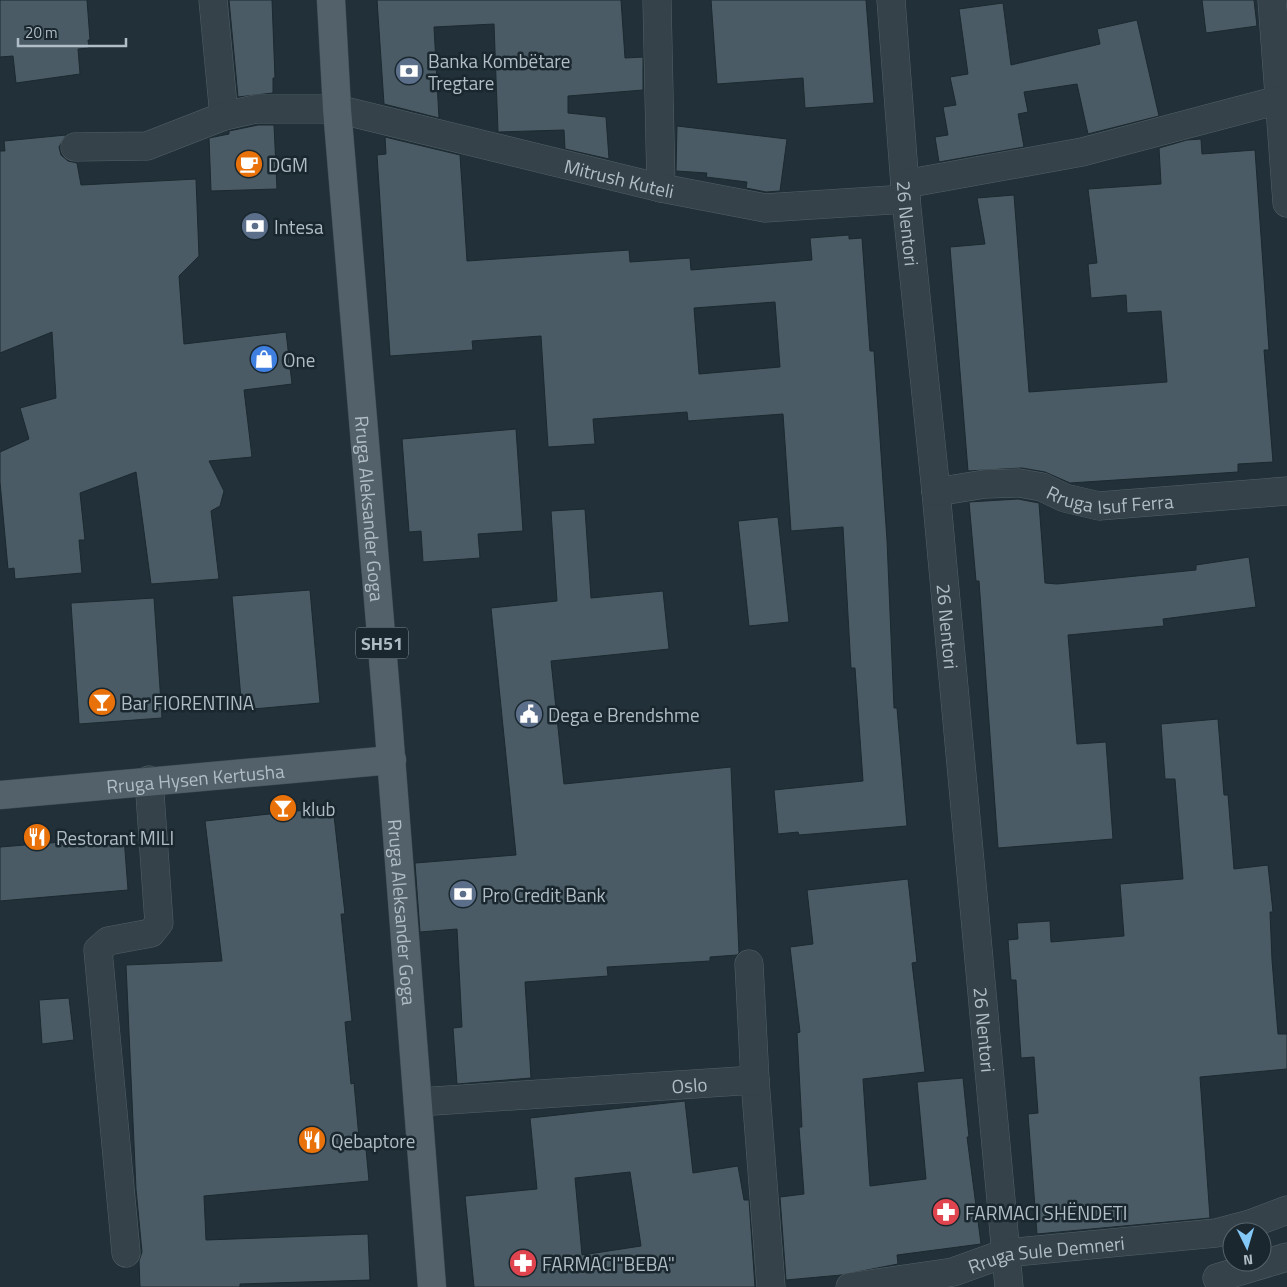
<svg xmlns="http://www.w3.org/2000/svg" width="1287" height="1287" viewBox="0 0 1287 1287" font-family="'Titillium Web',sans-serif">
<rect width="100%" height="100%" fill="#213039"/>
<g fill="#4a5b65" stroke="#1c2930" fill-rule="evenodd">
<path d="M0 0H87L90 40H88L89 48 78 49 80 74 16 83 13 56 0 57Z"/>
<path d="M229 0H272L275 78H273V93L238 97Z"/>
<path d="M377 0H621L625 58 643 57V90L568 96V113L606 117 609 159 565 149 564 130 498 132 494 24 434 27 439 118 384 104Z"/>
<path d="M711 0H866L874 103 805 108 803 78 717 84Z"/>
<path d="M1202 0H1254L1257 26 1206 33Z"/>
<path d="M1003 3 1011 65 1100 44 1097 29 1137 20 1159 116 1088 134 1077 84 1024 92 1028 112 1018 114 1024 147 939 162 935 137 948 135 943 107 956 105 950 77 968 74 959 9Z"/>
<path d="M258 125H274L277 189 211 191 209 138 229 134V131Z"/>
<path d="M677 126 787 139 780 191 766 192 746 188 747 182 706 177 707 173 676 171Z"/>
<path d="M66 135 59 147 61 155 68 161 77 163 81 185 196 179 199 256 179 276 184 344 286 332 292 384 244 390 252 457 209 461 224 491 220 506 211 511 219 579 151 584 136 472 80 493 85 540H79L82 573 15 579 14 568 8 569 0 482V452L29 439 20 408 56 398 52 332 0 353V151H5L4 141Z"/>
<path d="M385 137 460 155 467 261 629 250 630 262 690 258 691 270 812 260 810 238 849 235V239L862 238 870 351H874L887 540 894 708H897L907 826 799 835 798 832 778 834 774 790 863 781 855 668H851L843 527 791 531 783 414 688 421 687 412 593 419 595 444 548 447 541 336 472 341 473 350 390 356 377 155 386 154ZM775 302 780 367 699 374 694 308Z"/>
<path d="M1201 139 1202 154 1255 150 1269 350H1264L1273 462 1238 464V472L1070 483 1045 472 1022 468 968 471 950 247 985 244 977 198 1014 195 1029 392 1167 382 1161 311 1127 313 1126 295 1091 298 1088 264 1097 263 1088 189 1161 184 1159 148 1187 140Z"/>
<path d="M516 429 523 531 478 534 480 558 423 562 421 531 409 532 402 439Z"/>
<path d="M1018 499 1039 503 1045 583 1057 584 1196 570V565L1249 557 1256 607 1163 619 1164 626 1068 635 1077 744 1106 742 1113 839 998 848 979 581H976L969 502Z"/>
<path d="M585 509 591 598 663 591 669 649 551 661 564 784 731 767 739 953 737 955 710 957V961L607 967 608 976 525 982 531 1078 457 1084 453 1028 462 1027 457 929 420 932 415 863 516 855 491 608 557 601 551 511Z"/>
<path d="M778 517 789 622 749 626 738 521Z"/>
<path d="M310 590 320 703 242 710 232 596Z"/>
<path d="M154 598 162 718 79 724 71 603Z"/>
<path d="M1218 719 1224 795H1228L1234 869 1268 865 1273 912H1270L1272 960 1278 1034H1287V1069L1200 1077 1210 1218 1037 1234 1028 1114 1038 1113 1034 1057 1021 1058 1016 980H1011L1008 940 1018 939 1017 923 1050 921 1051 942 1124 936 1120 884 1183 879 1175 779H1165L1161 724Z"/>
<path d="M333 807 345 914H341L352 1021 345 1022 351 1084 354 1083 360 1149H366L369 1181 204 1196 206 1240 368 1234 370 1280 240 1284V1287H140L139 1261 142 1252 136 1189 126 965 222 961 205 821Z"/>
<path d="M124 837 128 890 0 901V847Z"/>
<path d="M908 879 917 962 912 963 925 1072 863 1079 870 1186 926 1179 917 1082 963 1078 969 1137H967L981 1244 897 1255 898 1264 841 1275 786 1280 780 1197 804 1194 799 1127H802L797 1033 800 1032 790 947 813 944 807 890Z"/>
<path d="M69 998 74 1040 42 1044 39 1000Z"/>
<path d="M685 1101 693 1173 738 1166 744 1200H749L755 1287H474L465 1196 537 1189 530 1118ZM630 1172 641 1246 582 1255 575 1178Z"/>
</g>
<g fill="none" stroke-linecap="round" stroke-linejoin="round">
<defs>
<g id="minor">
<path d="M213 0 224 116"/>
<path d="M657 0 661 188"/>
<path id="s1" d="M891 0 906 199 936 492 1009 1287"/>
<path d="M1272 0 1287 203"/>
<path id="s2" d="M75 147 147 146 224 116 256 109H337L661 188 765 208 906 199"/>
<path d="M905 184 1082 152 1279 100"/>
<path id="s3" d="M936 492 985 484 1019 483 1042 487 1065 498 1099 506 1287 491"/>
<path d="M749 964 755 1080 771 1287"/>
<path id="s4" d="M418 1102 755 1080"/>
<path d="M126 1253 98 950 108 941 151 933 159 923 149 780"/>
<path d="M1217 1278 1287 1257"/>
<path id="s5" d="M850 1287 953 1272 1006 1253 1216 1233 1250 1224 1287 1210"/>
</g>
<g id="major">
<path id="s6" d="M331 0 337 109 387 706 432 1287"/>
<path id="s7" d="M0 795 392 760"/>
</g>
</defs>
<use href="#minor" stroke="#536067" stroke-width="29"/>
<use href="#major" stroke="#3e4b53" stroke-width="29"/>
<use href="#minor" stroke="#354249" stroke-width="28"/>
<use href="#major" stroke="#53616a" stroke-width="28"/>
</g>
<defs>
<symbol id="bank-disc" viewBox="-11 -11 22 22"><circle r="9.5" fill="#5c6f8a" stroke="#1a272e"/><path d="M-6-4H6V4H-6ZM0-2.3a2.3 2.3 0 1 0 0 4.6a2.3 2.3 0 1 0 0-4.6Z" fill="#fff"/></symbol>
<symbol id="cafe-disc" viewBox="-11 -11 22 22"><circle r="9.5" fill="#e8710a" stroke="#1a272e"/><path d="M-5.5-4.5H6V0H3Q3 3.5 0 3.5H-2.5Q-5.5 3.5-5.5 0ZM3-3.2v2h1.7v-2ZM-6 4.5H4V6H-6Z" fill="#fff"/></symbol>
<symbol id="shop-disc" viewBox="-11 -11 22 22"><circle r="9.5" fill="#3f7fe0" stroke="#1a272e"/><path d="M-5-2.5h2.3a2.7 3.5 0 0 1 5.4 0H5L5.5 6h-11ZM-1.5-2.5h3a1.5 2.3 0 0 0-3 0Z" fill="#fff"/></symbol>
<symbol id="bar-disc" viewBox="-11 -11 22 22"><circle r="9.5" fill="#e8710a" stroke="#1a272e"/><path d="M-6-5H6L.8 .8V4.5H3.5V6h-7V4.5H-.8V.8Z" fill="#fff"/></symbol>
<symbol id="civic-disc" viewBox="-11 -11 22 22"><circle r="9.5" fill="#5c6f8a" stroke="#1a272e"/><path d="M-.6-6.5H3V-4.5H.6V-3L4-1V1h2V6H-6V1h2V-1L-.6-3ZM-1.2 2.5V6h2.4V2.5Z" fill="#fff"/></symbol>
<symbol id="restaurant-disc" viewBox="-11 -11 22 22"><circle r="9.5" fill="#e8710a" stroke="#1a272e"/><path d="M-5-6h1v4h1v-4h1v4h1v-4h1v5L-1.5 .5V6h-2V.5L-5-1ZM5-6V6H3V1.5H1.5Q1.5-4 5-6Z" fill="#fff"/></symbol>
<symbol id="pharmacy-disc" viewBox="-11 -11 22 22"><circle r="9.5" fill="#e0444e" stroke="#1a272e"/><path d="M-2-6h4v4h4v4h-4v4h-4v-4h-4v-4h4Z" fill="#fff"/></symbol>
</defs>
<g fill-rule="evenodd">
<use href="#bank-disc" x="393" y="55" width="32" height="32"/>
<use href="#cafe-disc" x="233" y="148" width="32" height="32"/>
<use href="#bank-disc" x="239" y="210" width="32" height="32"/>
<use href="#shop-disc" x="248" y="343" width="32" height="32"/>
<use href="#bar-disc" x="86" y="686" width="32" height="32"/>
<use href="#civic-disc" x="513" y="698" width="32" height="32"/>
<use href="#bar-disc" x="267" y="792" width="32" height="32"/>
<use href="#restaurant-disc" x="21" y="821" width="32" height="32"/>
<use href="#bank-disc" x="447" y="878" width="32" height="32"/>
<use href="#restaurant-disc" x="296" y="1124" width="32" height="32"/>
<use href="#pharmacy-disc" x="930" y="1196" width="32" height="32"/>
<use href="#pharmacy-disc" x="507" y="1247" width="32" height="32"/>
</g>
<g text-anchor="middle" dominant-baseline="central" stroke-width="5" stroke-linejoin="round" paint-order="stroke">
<rect fill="#1a272e" stroke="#839098" stroke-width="1" x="356" y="627.5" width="52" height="31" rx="4"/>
<g font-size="18" font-weight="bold" fill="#b0bdc6">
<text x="382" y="643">SH51</text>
</g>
<g font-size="19" fill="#b0bdc6" stroke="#1a272e" text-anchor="start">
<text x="428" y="60">Banka Kombëtare<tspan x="428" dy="22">Tregtare</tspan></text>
<text x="268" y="164">DGM</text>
<text x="274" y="226">Intesa</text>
<text x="283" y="359">One</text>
<text x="121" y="702">Bar FIORENTINA</text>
<text x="548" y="714">Dega e Brendshme</text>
<text x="302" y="808">klub</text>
<text x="56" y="837">Restorant MILI</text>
<text x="482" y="894">Pro Credit Bank</text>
<text x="331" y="1140">Qebaptore</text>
<text x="965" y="1212">FARMACI SHËNDETI</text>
<text x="542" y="1263">FARMACI"BEBA"</text>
</g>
<g font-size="19" fill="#b0bdc6" stroke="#1a272e">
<text stroke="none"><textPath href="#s2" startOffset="559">Mitrush Kuteli</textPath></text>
<text stroke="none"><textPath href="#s1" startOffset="224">26 Nentori</textPath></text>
<text stroke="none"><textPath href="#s3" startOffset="178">Rruga Isuf Ferra</textPath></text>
<text stroke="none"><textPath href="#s6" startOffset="510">Rruga Aleksander Goga</textPath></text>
<text stroke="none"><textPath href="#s1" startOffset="629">26 Nentori</textPath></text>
<text stroke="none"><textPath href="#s7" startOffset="196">Rruga Hysen Kertusha</textPath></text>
<text stroke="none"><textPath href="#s6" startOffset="915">Rruga Aleksander Goga</textPath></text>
<text stroke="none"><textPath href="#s1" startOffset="1034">26 Nentori</textPath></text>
<text stroke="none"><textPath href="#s4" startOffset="272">Oslo</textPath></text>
<text stroke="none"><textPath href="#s5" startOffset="200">Rruga Sule Demneri</textPath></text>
</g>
</g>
<g transform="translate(1247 1247) rotate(175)"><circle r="24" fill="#1a272e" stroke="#56636b"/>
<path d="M0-4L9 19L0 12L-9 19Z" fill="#84c8f7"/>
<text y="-8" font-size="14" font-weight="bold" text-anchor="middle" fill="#b0bdc6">N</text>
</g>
<path d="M18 38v8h108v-8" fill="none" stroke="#b0bdc6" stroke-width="2.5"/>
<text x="25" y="38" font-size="15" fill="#b0bdc6" stroke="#1a272e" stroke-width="4" paint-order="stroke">20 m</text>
</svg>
